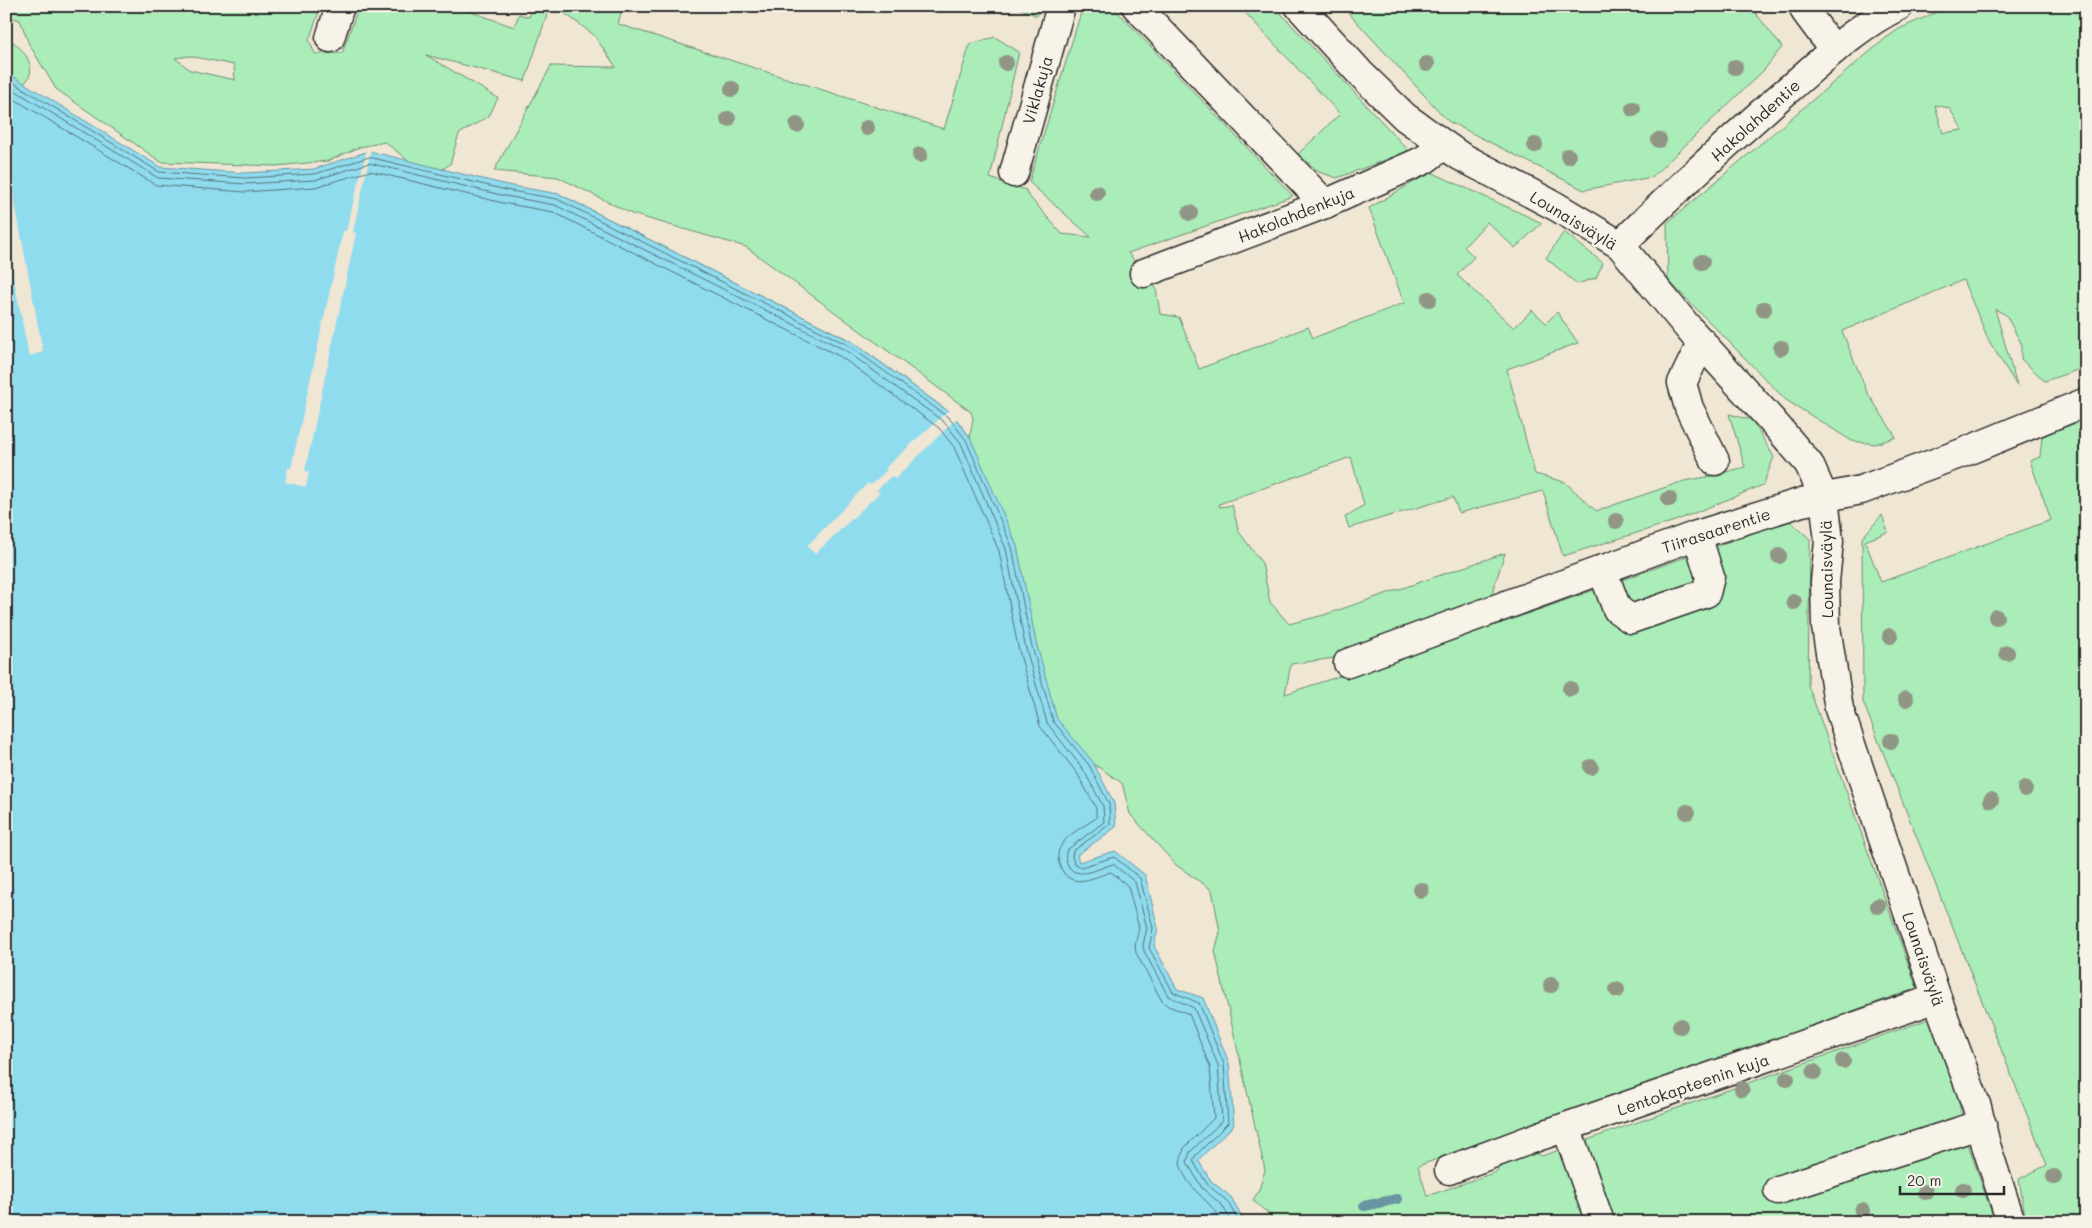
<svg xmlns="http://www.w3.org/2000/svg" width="2092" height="1228" viewBox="0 0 2092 1228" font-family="Mali,sans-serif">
<rect width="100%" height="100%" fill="#f0e6d4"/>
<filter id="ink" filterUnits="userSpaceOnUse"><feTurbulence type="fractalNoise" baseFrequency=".02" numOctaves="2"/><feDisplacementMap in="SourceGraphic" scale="10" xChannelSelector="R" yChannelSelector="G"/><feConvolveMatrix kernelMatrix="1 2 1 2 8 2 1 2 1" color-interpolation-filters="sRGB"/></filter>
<g filter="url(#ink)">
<g fill="#aaedb8" stroke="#6a8c72" fill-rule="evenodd">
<path d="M6 6H321L309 40 315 54 342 53 359 6H455L514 27 519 14 529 17 533 6H550L525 81 426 55 498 98 489 116 459 134 450 164 430 178 385 142 360 147 328 161 276 166 161 162 56 89 29 44 20 20 6 16ZM190 56 234 65 235 80 190 70 175 58Z"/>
<path d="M555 6H623L618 24 944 129 970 44 995 37 1019 52 990 178 1026 190 1027 194 1062 234 1091 237 1029 182 1083 6H1112L1293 196 1128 253 1156 288 1160 314 1179 317 1199 369 1308 327 1313 338 1404 303 1369 208 1431 172 1542 223 1515 248 1487 222 1464 247 1474 257 1457 275 1514 328 1532 310 1546 323 1557 312 1578 343 1507 369 1535 474 1565 482 1596 511 1684 481 1711 476 1745 467 1729 414 1752 420 1774 457 1763 485 1675 521 1563 556 1543 491 1459 513 1453 497 1349 528 1345 517 1364 505 1351 457 1219 504 1220 507 1232 505 1239 532 1262 563 1270 602 1289 624 1324 615 1505 553 1491 596 1342 657 1291 664 1285 694 1505 622 1789 520 1810 539 1808 685 1917 988 1418 1166 1427 1196 1496 1172 1506 1156 1529 1150 1542 1156 1929 1019 1957 1095 1970 1150 1995 1222H1277L1253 1200 1259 1190 1265 1170 1215 951 1220 932 1212 890 1176 865 1130 814 1122 783 1070 748 559 194 851 341 952 414 970 437 973 418 971 412 746 247 632 214 558 177 494 171 551 66 616 67 594 35Z"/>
<path d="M1015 6H1040L1037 16Z"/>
<path d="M1239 6H1274L1409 151 1337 178 1319 172 1298 154 1340 114Z"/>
<path d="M1342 6H1750L1782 47 1764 70 1652 177 1584 190 1448 121Z"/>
<path d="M1950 6H2086V367L2045 381 2021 359V343L2006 315 1995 309 2017 386 1989 341 1963 280 1842 331 1867 392 1896 437 1875 444 1852 441 1786 400 1668 280 1667 223 1886 38 1899 29ZM1935 105 1949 108 1963 130 1943 133Z"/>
<path d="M6 37C17 44 34 59 30 74 29 79 24 83 21 88 2 77 6 56 6 37Z"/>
<path d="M1564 232 1603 263 1596 278 1577 284 1546 258Z"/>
<path d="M2086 419V1222H2026L2019 1179 2047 1165 1863 702 1862 538 1882 515 1888 532 1865 541 1881 582 2051 520 2030 461 2040 457 2042 436Z"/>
</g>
<path fill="#90dcef" stroke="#6895a1" d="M6 72 160 167 245 173 314 169 369 151 507 185 559 194 851 341 952 414 970 437 1017 546 1036 642 1057 719 1093 762 1114 803 1116 827 1077 855 1079 862 1115 851 1145 875 1158 928 1154 946 1177 989 1203 998 1229 1063 1234 1125 1198 1160 1211 1181 1231 1197 1245 1222H6Z"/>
<g fill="#f0e6d4">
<path d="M367 149 371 150 353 232 356 233 305 471 309 472 306 487 285 482 288 468H291L343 231H346Z"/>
<path d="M7 161 43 352 29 356 6 239Z"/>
<path d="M950 409 958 417 895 479 891 476 877 490 879 493 815 554 807 546 868 483 871 485 887 470 885 468Z"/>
</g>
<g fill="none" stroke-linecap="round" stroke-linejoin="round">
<g stroke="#537279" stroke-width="1">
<path d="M6 78 159 172 245 178 315 174 369 157 506 190 557 199 848 345 949 418 966 440 1012 547 1031 643 1053 721 1089 765 1109 804 1110 824 1073 851 1072 856 1074 863 1081 867 1114 857 1140 878 1153 928 1149 948 1173 992 1199 1003 1224 1064 1228 1123 1195 1156 1193 1161 1207 1184 1227 1201 1239 1222"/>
<path d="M6 85 158 178 245 184 315 180 369 163 505 196 555 205 845 350 944 422 961 443 1006 549 1025 645 1047 723 1083 769 1103 806 1104 822 1067 850C1065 855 1065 860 1068 865 1076 882 1101 867 1113 864L1135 882 1147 928 1143 945 1144 951 1168 996 1194 1008 1218 1065 1222 1121 1190 1152 1187 1162 1202 1188 1222 1205 1232 1222"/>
<path d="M6 94 156 185 245 192 315 187 370 171 503 203 553 212 841 357 939 428 954 447 999 551 1018 647 1040 726 1077 773 1096 808V818C1085 826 1069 833 1062 844 1058 850 1057 856 1059 863 1068 892 1091 878 1111 872L1128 886 1139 928 1135 945 1136 953 1162 1001 1168 1006 1189 1014 1210 1067 1214 1118 1184 1148 1180 1162C1185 1189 1211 1200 1223 1222"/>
</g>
<path stroke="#6895a1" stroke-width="10" d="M1364 1206 1397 1199"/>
<defs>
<g id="minor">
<path d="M1136 6 1325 204"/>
<path d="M1299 6 1360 73 1405 117 1460 156 1557 207 1620 245 1690 330 1774 423 1809 464 1824 498 1829 541 1825 582 1826 627 1839 709 1937 998 1977 1107 1986 1145 2011 1222"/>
<path d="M1807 6 1805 11 1834 50"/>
<path d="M330 38 340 6"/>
<path d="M1014 173 1061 6"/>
<path d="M1620 245C1675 191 1732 138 1790 88 1825 58 1857 26 1899 6"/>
<path d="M1144 273 1325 204 1424 160 1444 145"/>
<path d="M1702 342 1682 383 1689 408 1715 461"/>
<path d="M1602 569 1617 609 1631 619 1706 593 1710 577 1697 535"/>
<path d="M1348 663 1697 535 1802 502 1861 490 1962 453 2086 402"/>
<path d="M1566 1127 1600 1222"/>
<path d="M1449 1170 1540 1136 1937 998"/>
<path d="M1778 1190 1982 1124"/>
</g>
</defs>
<use href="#minor" stroke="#2b2b2b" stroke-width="31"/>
<use href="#minor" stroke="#f7f3e8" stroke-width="28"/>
</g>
<g fill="#919586">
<circle cx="1006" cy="63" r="8"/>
<circle cx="1427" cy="64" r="8"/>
<circle cx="1735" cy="67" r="8"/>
<circle cx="732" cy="89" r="8"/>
<circle cx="1633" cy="109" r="8"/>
<circle cx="728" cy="119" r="8"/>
<circle cx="797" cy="125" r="8"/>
<circle cx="867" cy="128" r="8"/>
<circle cx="1659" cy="140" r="8"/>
<circle cx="1535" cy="145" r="8"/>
<circle cx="920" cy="155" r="8"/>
<circle cx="1568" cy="156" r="8"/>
<circle cx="1097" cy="193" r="8"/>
<circle cx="1190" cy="213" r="8"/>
<circle cx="1702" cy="262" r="8"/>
<circle cx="1429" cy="299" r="8"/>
<circle cx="1764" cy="309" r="8"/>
<circle cx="1781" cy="348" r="8"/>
<circle cx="1669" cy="499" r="8"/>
<circle cx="1616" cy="521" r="8"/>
<circle cx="1779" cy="556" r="8"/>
<circle cx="1794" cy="602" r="8"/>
<circle cx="1996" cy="617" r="8"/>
<circle cx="1890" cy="636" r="8"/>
<circle cx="2007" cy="653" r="8"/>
<circle cx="1570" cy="689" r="8"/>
<circle cx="1906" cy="699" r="8"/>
<circle cx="1891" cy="741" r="8"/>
<circle cx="1591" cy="767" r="8"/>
<circle cx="2025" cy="789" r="8"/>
<circle cx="1991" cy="800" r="8"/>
<circle cx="1687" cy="812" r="8"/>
<circle cx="1421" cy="890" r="8"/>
<circle cx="1878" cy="906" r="8"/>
<circle cx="1551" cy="985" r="8"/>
<circle cx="1617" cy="990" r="8"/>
<circle cx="1680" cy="1026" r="8"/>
<circle cx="1843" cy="1061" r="8"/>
<circle cx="1814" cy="1072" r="8"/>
<circle cx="1787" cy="1079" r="8"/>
<circle cx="1742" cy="1089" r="8"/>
<circle cx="2054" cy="1177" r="8"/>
<circle cx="1963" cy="1190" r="8"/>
<circle cx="1925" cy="1192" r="8"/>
<circle cx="1862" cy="1211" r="8"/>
</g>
</g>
<g text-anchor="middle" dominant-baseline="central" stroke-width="5" stroke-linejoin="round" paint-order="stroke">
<g font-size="16" fill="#2b2b2b" stroke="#f7f3e8">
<text transform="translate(1037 90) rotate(-74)">Viklakuja</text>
<text transform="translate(1755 120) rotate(-42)">Hakolahdentie</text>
<text transform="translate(1296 214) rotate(-22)">Hakolahdenkuja</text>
<text transform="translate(1574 220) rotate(31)">Lounaisväylä</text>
<text transform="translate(1716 530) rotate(-18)">Tiirasaarentie</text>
<text transform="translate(1826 569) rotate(-91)">Lounaisväylä</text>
<text transform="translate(1924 959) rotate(71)">Lounaisväylä</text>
<text transform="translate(1693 1084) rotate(-19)">Lentokapteenin kuja</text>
</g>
</g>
<rect width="2092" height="1228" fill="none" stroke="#f7f3e8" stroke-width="25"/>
<rect x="12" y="12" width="2067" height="1203" fill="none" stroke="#2b2b2b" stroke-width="2" filter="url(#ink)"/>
<path d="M1900 1186v8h104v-8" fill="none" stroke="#2b2b2b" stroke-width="2.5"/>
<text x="1907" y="1186" font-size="15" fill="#2b2b2b" stroke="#f7f3e8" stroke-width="4" paint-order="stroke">20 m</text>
</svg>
